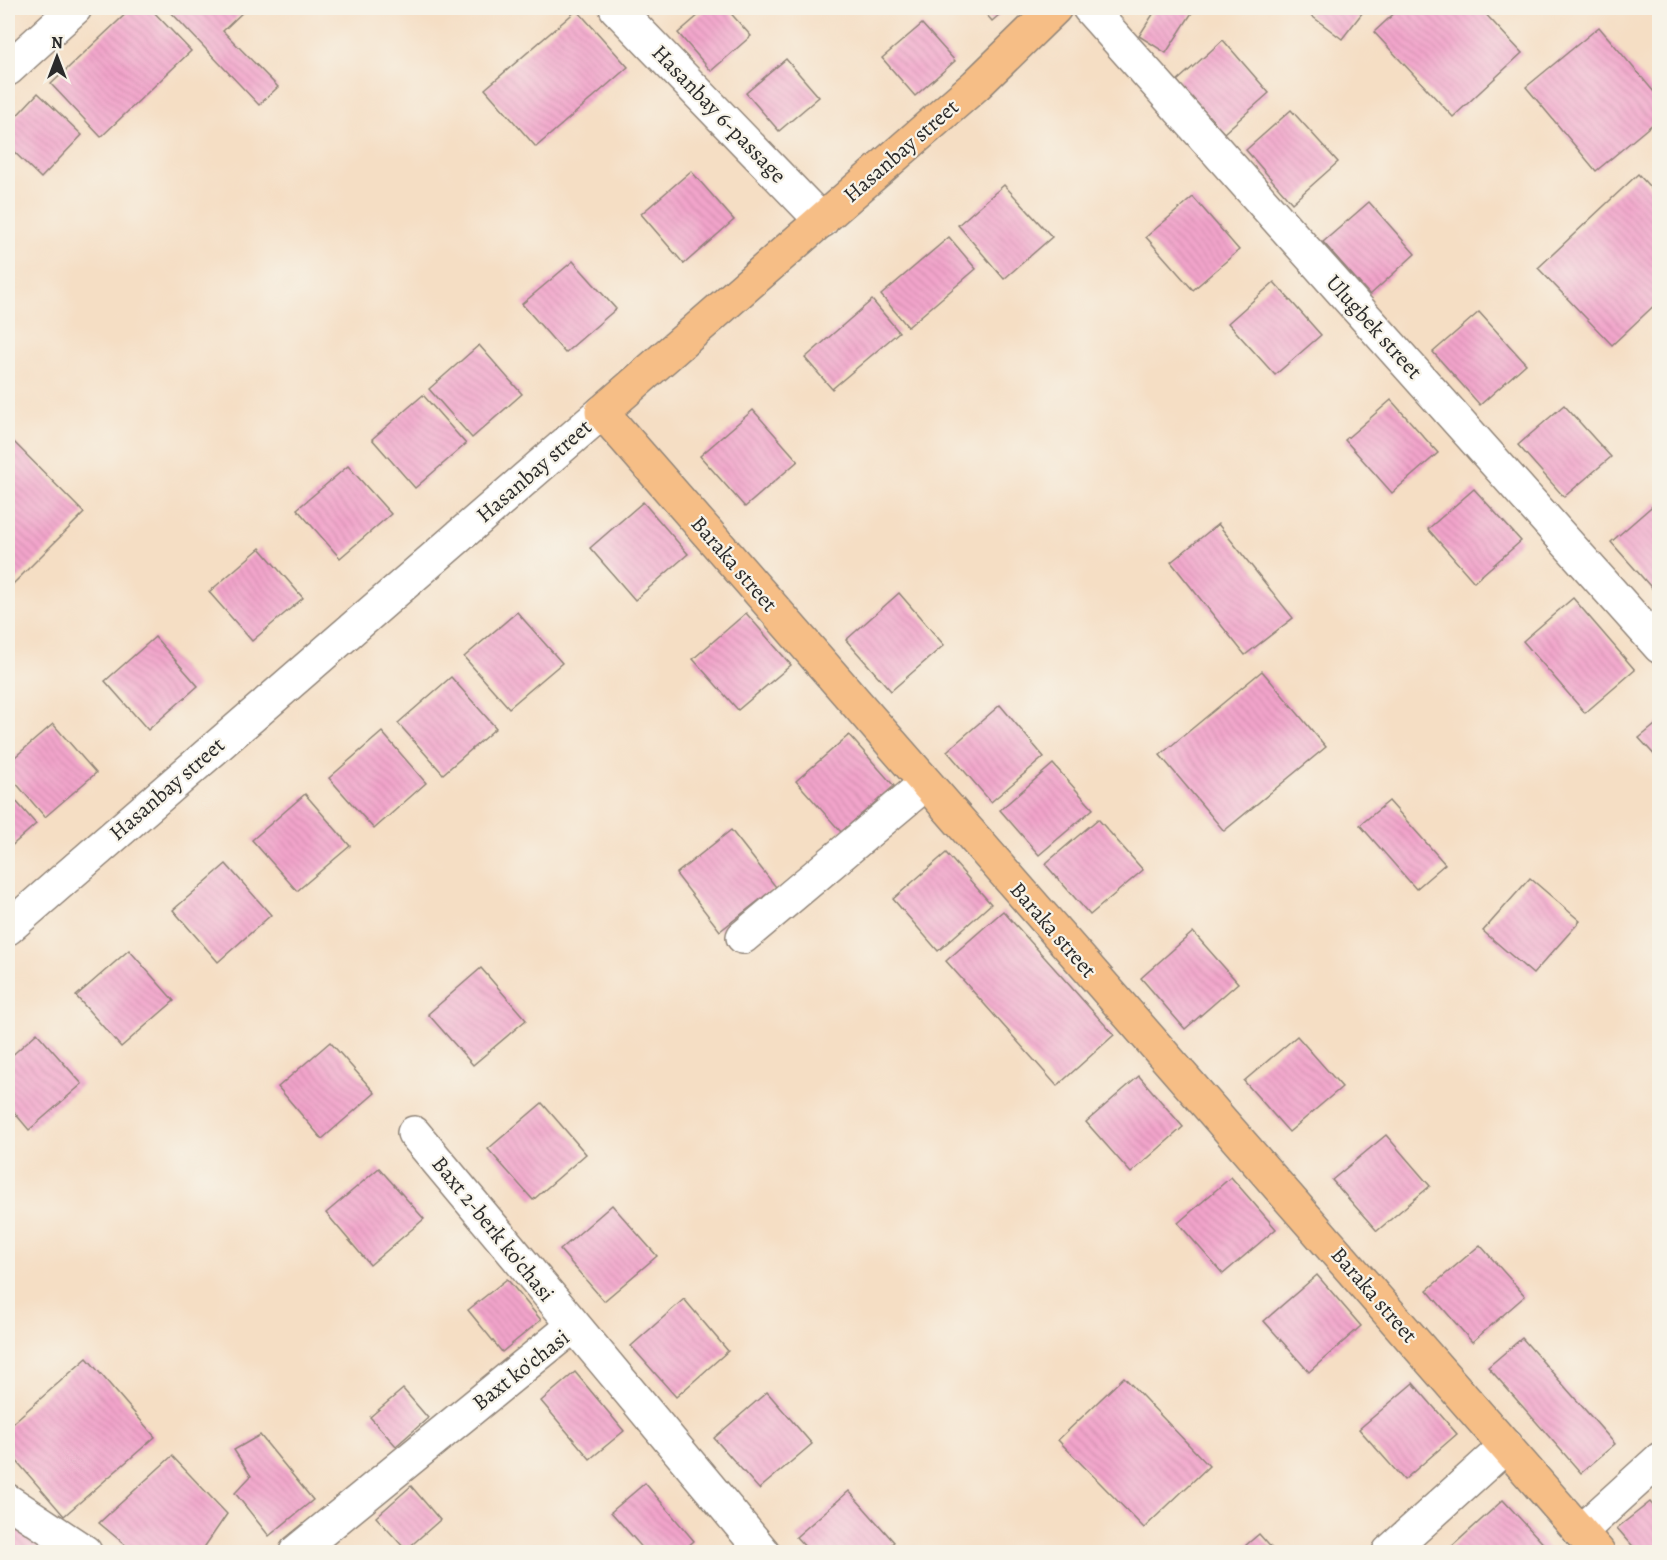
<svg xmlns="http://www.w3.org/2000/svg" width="1667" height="1560" viewBox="0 0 1667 1560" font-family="Alegreya,serif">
<defs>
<pattern id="building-back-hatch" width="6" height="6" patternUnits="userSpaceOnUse" patternTransform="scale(1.5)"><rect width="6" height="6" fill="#f2a4cb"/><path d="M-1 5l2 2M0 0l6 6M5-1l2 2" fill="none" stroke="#d08dae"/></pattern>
</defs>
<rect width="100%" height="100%" fill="#f7f3e8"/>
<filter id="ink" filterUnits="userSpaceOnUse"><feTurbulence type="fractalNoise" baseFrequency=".0167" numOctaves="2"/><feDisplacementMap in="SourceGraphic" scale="12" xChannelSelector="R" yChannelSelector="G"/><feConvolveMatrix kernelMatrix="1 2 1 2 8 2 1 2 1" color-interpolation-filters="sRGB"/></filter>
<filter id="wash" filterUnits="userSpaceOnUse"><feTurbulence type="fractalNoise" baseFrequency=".008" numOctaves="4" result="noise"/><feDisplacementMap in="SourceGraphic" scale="24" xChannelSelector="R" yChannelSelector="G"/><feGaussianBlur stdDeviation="1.35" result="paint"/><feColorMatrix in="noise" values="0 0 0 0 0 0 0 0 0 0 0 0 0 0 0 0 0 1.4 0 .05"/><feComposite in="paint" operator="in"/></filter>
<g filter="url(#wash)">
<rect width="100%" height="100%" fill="#f5dec4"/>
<g id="blocks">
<g fill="url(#building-back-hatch)">
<path d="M132 8H150L191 51 101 137 51 84Z"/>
<path d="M167 8H247L223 31 278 87 259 105Z"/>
<path d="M707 8H726L751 36 711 71 678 33Z"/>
<path d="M981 8H1007L992 21Z"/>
<path d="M1157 8H1195L1166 53 1139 36Z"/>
<path d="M1314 8H1366L1342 39 1309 14Z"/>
<path d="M1400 8H1480L1522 53 1453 117 1374 32Z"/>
<path d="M577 10 628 67 536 147 485 89Z"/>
<path d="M922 24 955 61 915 96 882 58Z"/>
<path d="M1599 27 1660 99V118L1596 171 1526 87Z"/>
<path d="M1223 40 1269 93 1224 133 1177 81Z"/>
<path d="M786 59 819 97 779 131 746 93Z"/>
<path d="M38 93 82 135 41 178 8 146V125Z"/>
<path d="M1291 110 1338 162 1292 203 1246 150Z"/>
<path d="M691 171 734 220 684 264 641 214Z"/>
<path d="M1638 174 1660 198V300L1612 345 1538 268Z"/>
<path d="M1004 185 1052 237 1004 279 958 225Z"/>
<path d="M1193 197 1239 250 1193 290 1146 237Z"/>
<path d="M1369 202 1415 254 1370 295 1323 242Z"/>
<path d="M949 237 976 269 908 327 881 295Z"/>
<path d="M573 261 616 309 565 353 522 304Z"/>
<path d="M1274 282 1321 335 1275 375 1228 323Z"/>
<path d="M872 300 899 332 832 389 805 358Z"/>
<path d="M1479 312 1526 364 1480 405 1433 352Z"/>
<path d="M479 345 522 394 472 438 429 389Z"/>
<path d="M423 395 466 444 415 488 372 439Z"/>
<path d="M1391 400 1438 453 1392 493 1345 440Z"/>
<path d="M1564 405 1611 457 1564 497 1518 445Z"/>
<path d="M753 410 798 461 745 507 700 456Z"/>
<path d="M8 436 84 513 8 589Z"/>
<path d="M348 466 391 514 340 558 297 509Z"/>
<path d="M1474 489 1521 541 1474 582 1428 529Z"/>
<path d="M643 502 688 554 635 600 590 548Z"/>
<path d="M1657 502 1660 505 1658 595 1611 542Z"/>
<path d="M1218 524 1293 618 1245 655 1171 562Z"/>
<path d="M260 548 303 598 252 641 209 592Z"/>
<path d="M899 593 944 645 891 691 846 640Z"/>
<path d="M1573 598 1635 670 1585 713 1523 641Z"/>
<path d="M517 612 562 663 509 708 464 657Z"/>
<path d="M746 613 791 665 738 710 693 659Z"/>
<path d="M155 637 198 686 148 730 105 681Z"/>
<path d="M1262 671 1326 747 1224 831 1160 755Z"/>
<path d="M451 677 496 728 443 774 398 723Z"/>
<path d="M1000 705 1044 757 991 802 947 751Z"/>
<path d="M1660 721V761L1639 738Z"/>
<path d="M53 724 96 773 45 817 8 774V763Z"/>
<path d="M382 732 426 783 374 829 329 778Z"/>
<path d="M849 735 894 786 841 832 796 781Z"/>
<path d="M1053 764 1093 809 1039 855 1000 810Z"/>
<path d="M8 792 36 824 8 849Z"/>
<path d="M305 794 350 846 297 891 252 840Z"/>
<path d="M1389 801 1445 864 1416 889 1360 825Z"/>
<path d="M1098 819 1143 870 1090 915 1045 864Z"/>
<path d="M731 830 776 887 720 931 676 874Z"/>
<path d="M946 853 991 904 938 951 893 899Z"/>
<path d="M226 864 271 915 218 962 173 910Z"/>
<path d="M1530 878 1580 921 1533 974 1483 931Z"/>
<path d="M1003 911 1114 1035 1057 1086 946 961Z"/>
<path d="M1193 932 1238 983 1185 1029 1141 978Z"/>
<path d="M129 950 174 1001 121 1047 76 996Z"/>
<path d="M481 968 526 1020 473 1065 428 1014Z"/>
<path d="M37 1033 82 1084 29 1130 8 1105V1059Z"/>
<path d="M1297 1036 1342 1087 1289 1132 1244 1081Z"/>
<path d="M330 1042 375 1093 322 1139 278 1087Z"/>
<path d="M1139 1076 1183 1127 1131 1173 1086 1122Z"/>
<path d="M542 1103 586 1154 533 1200 488 1149Z"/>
<path d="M1386 1135 1430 1186 1377 1231 1332 1180Z"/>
<path d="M379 1168 424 1219 370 1265 326 1213Z"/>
<path d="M1231 1177 1276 1229 1223 1274 1178 1223Z"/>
<path d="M612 1205 657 1256 604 1301 560 1250Z"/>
<path d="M1480 1245 1525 1296 1472 1342 1427 1290Z"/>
<path d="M1317 1275 1361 1326 1309 1372 1264 1321Z"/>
<path d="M507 1279 541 1320 502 1352 468 1310Z"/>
<path d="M684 1299 728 1351 676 1397 631 1346Z"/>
<path d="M1522 1338 1615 1444 1581 1473 1488 1367Z"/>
<path d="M87 1358 155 1437 64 1516 8 1451V1427Z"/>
<path d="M575 1372 624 1431 590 1459 541 1401Z"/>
<path d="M1124 1377 1209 1466 1144 1528 1058 1440Z"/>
<path d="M1413 1383 1457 1434 1404 1480 1359 1429Z"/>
<path d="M403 1389 428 1418 396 1446 370 1417Z"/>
<path d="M767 1392 812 1444 759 1489 714 1438Z"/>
<path d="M260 1435 313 1500 269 1536 235 1493 251 1476 234 1450Z"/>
<path d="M172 1456 227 1514 201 1552H134L99 1523Z"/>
<path d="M645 1483 694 1541 681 1552H646L611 1512Z"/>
<path d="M411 1486 440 1520 406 1550 376 1517Z"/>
<path d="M849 1491 894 1542 882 1552H810L796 1537Z"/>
<path d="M1503 1500 1551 1552H1451L1448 1550Z"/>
<path d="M1650 1502 1660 1514V1552H1638L1617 1528Z"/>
<path d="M8 1521 56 1552H8Z"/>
<path d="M1259 1534 1275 1552H1238Z"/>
</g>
</g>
</g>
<g filter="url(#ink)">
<use href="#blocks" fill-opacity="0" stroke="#908478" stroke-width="1.5"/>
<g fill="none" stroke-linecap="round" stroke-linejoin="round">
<defs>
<g id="minor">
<path d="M616 8 822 221"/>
<path d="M1089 8 1660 647"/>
<path d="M8 69 75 8"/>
<path d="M8 928 602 412"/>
<path d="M743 937 925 784"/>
<path d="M414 1133 763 1552"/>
<path d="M8 1501 85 1552"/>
<path d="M1580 1532 1660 1459"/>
<path d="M296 1552 573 1326"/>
<path d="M1389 1552 1506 1446"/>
</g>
<path id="major" d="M1055 8 976 85 602 412 1598 1552"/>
</defs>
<use href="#minor" stroke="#908478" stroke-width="36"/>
<use href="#major" stroke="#908478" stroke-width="36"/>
<use href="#minor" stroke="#fff" stroke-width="33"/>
<use href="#major" stroke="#f6be86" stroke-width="33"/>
</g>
</g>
<g text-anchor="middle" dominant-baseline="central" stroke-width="4.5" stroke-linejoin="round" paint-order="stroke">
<g font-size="22" fill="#2b2b2b" stroke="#f7f3e8">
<text transform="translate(719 114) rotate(46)">Hasanbay 6-passage</text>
<text transform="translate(901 151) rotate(-41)">Hasanbay street</text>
<text transform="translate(1374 327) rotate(48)">Ulugbek street</text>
<text transform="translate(534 471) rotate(-41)">Hasanbay street</text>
<text transform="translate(734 564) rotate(49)">Baraka street</text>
<text transform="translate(167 789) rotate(-41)">Hasanbay street</text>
<text transform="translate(1053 930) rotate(49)">Baraka street</text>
<text transform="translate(493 1229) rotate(51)">Baxt 2-berk ko'chasi</text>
<text transform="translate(1374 1295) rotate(49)">Baraka street</text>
<text transform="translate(521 1370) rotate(-38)">Baxt ko'chasi</text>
</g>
</g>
<rect width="1667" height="1560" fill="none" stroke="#f7f3e8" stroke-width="30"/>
<g transform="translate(57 57)" stroke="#f7f3e8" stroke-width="4.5" paint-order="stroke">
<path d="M0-4.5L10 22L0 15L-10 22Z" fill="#2b2b2b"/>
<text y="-9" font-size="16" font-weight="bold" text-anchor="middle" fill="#2b2b2b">N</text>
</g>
</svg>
